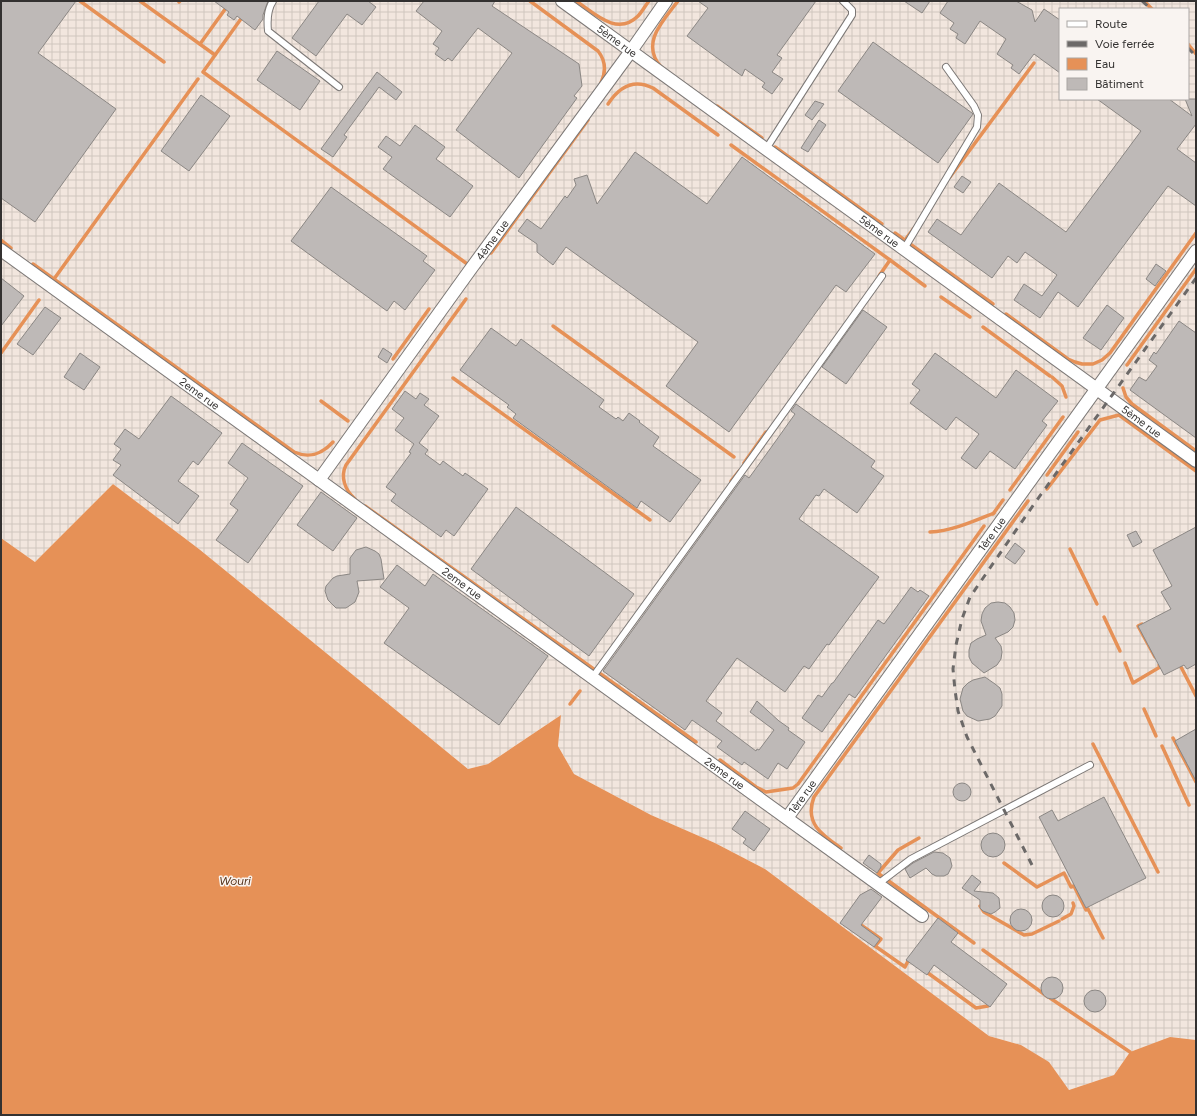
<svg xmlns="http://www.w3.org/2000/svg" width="1197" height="1116" viewBox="0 0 1197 1116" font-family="Figtree,sans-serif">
<defs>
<pattern id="industrial-grid" width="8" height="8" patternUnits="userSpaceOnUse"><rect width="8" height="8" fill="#f2e6de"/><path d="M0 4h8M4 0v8" fill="none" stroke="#d0c6bf"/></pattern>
</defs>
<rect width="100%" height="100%" fill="#f9f4f1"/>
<path fill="url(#industrial-grid)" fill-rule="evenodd" d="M1 1H1196V1040L1170 1038 1130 1052 1114 1075 1069 1090 1048 1062 1021 1045 989 1036 765 869 715 843 651 815 574 774 558 746 561 715 488 764 468 769 199 549 113 484 35 562 1 538ZM1060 9H1188V99H1060Z"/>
<path fill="#e69157" d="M113 484 199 549 468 769 488 764 561 715 558 746 574 774 651 815 715 843 765 869 989 1036 1021 1045 1049 1062 1069 1090 1114 1075 1130 1052 1170 1037 1196 1040V1115H1V538L35 562Z"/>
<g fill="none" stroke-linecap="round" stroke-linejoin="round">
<g stroke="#e69157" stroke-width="3.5">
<path d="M80 1 164 62"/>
<path d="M140 1 215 55"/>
<path d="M530 1 598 51C606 61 606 72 601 83"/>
<path d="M576 1C594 13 617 37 638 16 642 12 645 6 649 1"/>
<path d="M1144 1 1152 9"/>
<path d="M179 2 180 1"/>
<path d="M243 16 203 72 470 266V265"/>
<path d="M200 44 231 1"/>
<path d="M1188 44 1196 54"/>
<path d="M661 67C640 43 663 21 678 1"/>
<path d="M608 104C619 87 633 78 653 88L718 135"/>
<path d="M717 106 762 138"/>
<path d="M731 145 890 260"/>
<path d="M775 147 882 224"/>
<path d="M950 177 1034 63"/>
<path d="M895 233 993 304"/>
<path d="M1 240 11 248"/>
<path d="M905 240 914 228"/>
<path d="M491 253 588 120"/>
<path d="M33 264 294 452C310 459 322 454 333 442"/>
<path d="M879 276 890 260 925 286"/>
<path d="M54 279 198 79"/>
<path d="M941 297 970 317"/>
<path d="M1006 314 1068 359 1075 362 1082 364H1093L1102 360 1110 353 1196 233"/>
<path d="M553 326 734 457"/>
<path d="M983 327 1050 376"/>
<path d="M1 353 39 300"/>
<path d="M393 359 429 309"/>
<path d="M1127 365 1196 269"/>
<path d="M1052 377 1062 386 1066 397"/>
<path d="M453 378 650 520"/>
<path d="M1123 388 1126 397 1132 404 1196 451"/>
<path d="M321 401 348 421"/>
<path d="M744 463 766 432"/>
<path d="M1047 475 1078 432"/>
<path d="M731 481 739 471"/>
<path d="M1047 489 1100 420 1119 415 1196 471"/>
<path d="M1010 490 1063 417"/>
<path d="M355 499C345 490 340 477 346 465L466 299"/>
<path d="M365 506 696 742"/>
<path d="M993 514 1003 500"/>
<path d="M930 532C952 531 974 521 994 513"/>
<path d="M1070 549 1097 604"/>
<path d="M1104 617 1120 651"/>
<path d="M1142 624 1138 626 1155 657"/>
<path d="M1125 663 1133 683 1160 667 1159 665"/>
<path d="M1181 667 1196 696"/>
<path d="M570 704 580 691"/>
<path d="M1144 709 1156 736"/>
<path d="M1173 738 1196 782"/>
<path d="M1093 744 1158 872"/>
<path d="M1162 746 1189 805"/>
<path d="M720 760 756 787 766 792 793 788 798 784 984 526"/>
<path d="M841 848C822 835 804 823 814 797L1028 501"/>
<path d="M1004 863 1037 887 1064 873 1071 887 1074 886 1086 910 1088 909 1103 938"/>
<path d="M878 873 898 850 919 838"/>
<path d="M879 874 974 943"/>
<path d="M980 906 984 912 1024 935 1032 934 1059 921"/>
<path d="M1062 919 1071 914 1074 906 1073 903"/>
<path d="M861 925 881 939 875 946 905 967 908 961"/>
<path d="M983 950 1048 997"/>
<path d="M928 973 976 1008 988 1006"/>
<path d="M1050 998 1130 1052"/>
</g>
</g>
<g fill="#beb9b7" stroke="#8b8784">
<path d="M1 1H76L38 53 116 109 35 222 1 198Z"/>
<path d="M214 1H268L263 15V19L255 30 237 16 234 20 227 15 229 12Z"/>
<path d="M319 1H368L376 7 362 25 347 14 316 56 292 38Z"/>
<path d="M424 1H495L492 6 579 64 582 86 574 96 577 98 519 178 456 130 512 53 478 28 452 61 448 58 445 61 435 54 439 48 433 44 442 31 416 11Z"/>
<path d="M698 1H816L777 55 782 58 772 72 783 79 772 94 762 87 765 83 745 69 742 76 687 36 708 8Z"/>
<path d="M904 1H930L922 13Z"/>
<path d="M948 1H1016L1032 10 1035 22 1044 9 1060 20V73L1034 54 1019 74 1011 68 1013 65 997 54 1006 39 980 21 965 44 956 38 958 34 950 29 954 23 940 13Z"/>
<path d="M873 42 972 113 973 114 938 163 838 91Z"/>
<path d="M277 51 320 81 300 110 257 80Z"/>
<path d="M377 72 402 92 396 100 379 87 344 135 347 137 333 157 321 149Z"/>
<path d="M201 95 230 116 189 171 161 151Z"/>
<path d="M1097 99H1169L1192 116 1185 99H1196V124L1177 149 1196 163V206L1168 186 1078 307 1058 292 1040 318 1014 300 1024 284 1042 296 1057 275 1025 252 1017 263 1008 256 992 278 928 232 937 219 961 235 999 183 1066 232 1141 131Z"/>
<path d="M815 101 824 104 812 120 805 115Z"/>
<path d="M819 120 826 125 808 152 801 148Z"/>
<path d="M415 125 445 147 436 159 473 186 450 217 383 169 392 157 378 147 386 136 400 146Z"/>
<path d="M635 152 707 204 742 157 875 254 846 292 836 285 729 432 666 386 698 342 566 247 553 265 537 252V244L518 231 527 219 541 229 565 196 567 198 576 185 574 179 587 175 597 204Z"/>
<path d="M962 176 971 182 963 193 954 187Z"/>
<path d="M331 187 427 256 423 261 435 270 405 310 394 301 387 311 291 241Z"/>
<path d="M1156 264 1166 271 1155 286 1146 279Z"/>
<path d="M1 278 24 296 1 326Z"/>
<path d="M1107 305 1124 318 1101 350 1083 338Z"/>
<path d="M45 307 61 318 33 355 17 344Z"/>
<path d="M863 310 887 327 846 384 822 367Z"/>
<path d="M1179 321 1196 333V438L1130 390 1139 377 1146 381 1157 366 1149 360 1154 352 1156 354Z"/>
<path d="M491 328 516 346 521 339 604 400 599 407 616 419 618 417 623 421 629 413 640 421 639 422 659 437 653 446 701 480 670 522 641 501 637 508 513 418 516 414 507 407 509 405 460 370Z"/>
<path d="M383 348 392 354 387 363 378 357Z"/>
<path d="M80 353 100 367 84 390 64 377Z"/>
<path d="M935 353 996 398 1016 370 1058 401 1042 421 1047 425 1015 469 990 451 976 469 961 458 979 434 956 417 946 430 910 403 920 390 912 384Z"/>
<path d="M405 391 416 399 420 393 429 399 424 405 439 416 419 443 428 450 425 454 440 465 443 461 463 476 465 473 488 489 454 536 446 530 441 537 391 501 396 494 386 487 411 453 409 452 414 444 395 430 404 418 392 409Z"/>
<path d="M171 396 222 433 198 465 193 461 178 481 199 496 178 524 113 475 121 465 113 460 121 449 114 444 125 429 139 439Z"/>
<path d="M796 404 875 461 871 467 884 476 857 513 824 489 819 496 816 495 799 519 879 577 829 645 827 644 809 669 804 666 785 692 737 658 706 701 722 713 716 721 756 751 757 749 759 750 774 730 750 712 757 701 779 721 789 728 788 730 805 742 787 769 778 763 768 779 744 762 742 765 717 747 722 741 692 720 685 730 603 671 745 475 749 478 770 449 795 414 791 411Z"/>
<path d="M242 443 303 486 248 563 216 540 238 510 230 504 248 478 228 463Z"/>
<path d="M321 492 357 518 333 551 297 525Z"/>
<path d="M516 507 634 594 589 656 471 569Z"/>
<path d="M1196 527V664L1187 669 1184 665 1164 675 1138 626 1171 609 1161 592 1172 586 1153 550Z"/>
<path d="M1136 531 1142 542 1133 547 1127 535Z"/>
<path d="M1015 543 1025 551 1015 564 1005 557Z"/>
<path d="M366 547 375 551 379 554 381 559 384 579 357 581 359 592 355 602 346 608H336L328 600 325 591 326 586 333 578 337 576 350 574V558L356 550Z"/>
<path d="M397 565 425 586 433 574 548 656 499 725 384 643 409 608 380 587Z"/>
<path d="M911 587 918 592 920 590 929 596 855 698 849 694 822 732 802 718 818 695 822 697 832 683H833L878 620 884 624Z"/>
<path d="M998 602 1005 603 1010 607 1014 613 1015 620 1013 627 1008 632 995 638 1001 646 1002 652 1001 659 997 665 984 673 972 663 969 657V650L971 643 977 639 986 635 981 621 982 614 985 608 991 603Z"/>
<path d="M985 677 995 684 1000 688 1002 694V706L995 716 990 719 978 721 967 716 963 711 960 699 963 688 968 683 973 680Z"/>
<path d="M1196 729V781L1175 741Z"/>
<circle cx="962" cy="792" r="9"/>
<path d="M1104 797 1146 878 1086 908 1039 817 1052 810 1058 821Z"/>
<path d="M745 811 770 829 754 851 743 843 746 839 732 829Z"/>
<circle cx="993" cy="845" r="12"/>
<path d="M934 852 943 853 950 858 952 866 948 874 944 876H936L932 874 926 868 910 878 905 869 913 863Z"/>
<path d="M869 855 881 864V867L877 873 863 863Z"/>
<path d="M972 875 981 882 974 891 993 893 999 898 1000 908 995 912 991 914 983 911 980 908V900L962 888Z"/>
<path d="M871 889 882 897 861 925 880 939 874 947 840 923 860 895Z"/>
<circle cx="1053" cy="906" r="11"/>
<circle cx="1021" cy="920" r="11"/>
<path d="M938 918 958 933 951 942 1007 984 990 1007 934 965 927 975 906 960Z"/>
<circle cx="1052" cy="988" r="11"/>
<circle cx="1095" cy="1001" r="11"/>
</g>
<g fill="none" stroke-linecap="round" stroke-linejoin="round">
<defs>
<g id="service">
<path d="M273 1C267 10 267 20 268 31L339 87"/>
<path d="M766 149 852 15V10L843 1"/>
<path d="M904 249 977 127 978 115 974 106 946 67"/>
<path d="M592 678 753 456 882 276"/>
<path d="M878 884 911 859 1090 765"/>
</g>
<g id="minor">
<path id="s1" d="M562 1 1196 461"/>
<path id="s2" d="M1 250 922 916"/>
<path id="s3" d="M319 480 470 270 631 51 666 1"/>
<path id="s4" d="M787 818 1196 251"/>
</g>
</defs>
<use href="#service" stroke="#7c7876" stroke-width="8"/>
<use href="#minor" stroke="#7c7876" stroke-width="14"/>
<use href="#service" stroke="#fff" stroke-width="6"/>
<use href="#minor" stroke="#fff" stroke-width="12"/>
<g stroke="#6c6968" stroke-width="3" stroke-dasharray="7 7" stroke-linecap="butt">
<path d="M1142 1 1151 9"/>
<path d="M1188 48 1196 56"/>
<path d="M1032 865 967 737 958 711 955 690 953 669 956 645 962 619 970 597 1032 507 1196 278"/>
</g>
</g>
<g text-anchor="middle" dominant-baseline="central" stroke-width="3" stroke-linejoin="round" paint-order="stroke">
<g font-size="11" fill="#333130" stroke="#f9f4f1">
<text stroke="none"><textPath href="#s1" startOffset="68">5ème rue</textPath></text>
<text stroke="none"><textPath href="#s1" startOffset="392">5ème rue</textPath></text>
<text stroke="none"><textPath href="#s3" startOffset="296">4ème rue</textPath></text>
<text stroke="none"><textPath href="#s2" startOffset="245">2eme rue</textPath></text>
<text stroke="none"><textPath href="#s1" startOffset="716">5ème rue</textPath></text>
<text stroke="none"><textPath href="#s4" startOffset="350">1ère rue</textPath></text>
<text stroke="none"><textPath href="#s2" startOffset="569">2eme rue</textPath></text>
<text stroke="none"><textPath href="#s2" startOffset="893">2eme rue</textPath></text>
<text stroke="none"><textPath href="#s4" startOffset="26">1ère rue</textPath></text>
</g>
<g font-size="12" font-style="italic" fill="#57341c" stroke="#f9f4f1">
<text x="235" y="881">Wouri</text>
</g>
</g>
<rect width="1197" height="1116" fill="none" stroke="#333130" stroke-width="4"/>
<rect x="1059" y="8" width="130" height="92" fill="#f9f4f1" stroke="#aaa6a4"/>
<rect x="1067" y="21" width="20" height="6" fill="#ffffff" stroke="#aaa6a4"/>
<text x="1095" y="28" font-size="12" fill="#333130">Route</text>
<rect x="1067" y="41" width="20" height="6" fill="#6c6968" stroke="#aaa6a4"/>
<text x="1095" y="48" font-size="12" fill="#333130">Voie ferrée</text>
<rect x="1067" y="58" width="20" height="12" fill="#e69157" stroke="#aaa6a4"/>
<text x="1095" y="68" font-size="12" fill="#333130">Eau</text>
<rect x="1067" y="78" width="20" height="12" fill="#beb9b7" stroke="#aaa6a4"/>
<text x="1095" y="88" font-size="12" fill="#333130">Bâtiment</text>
</svg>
